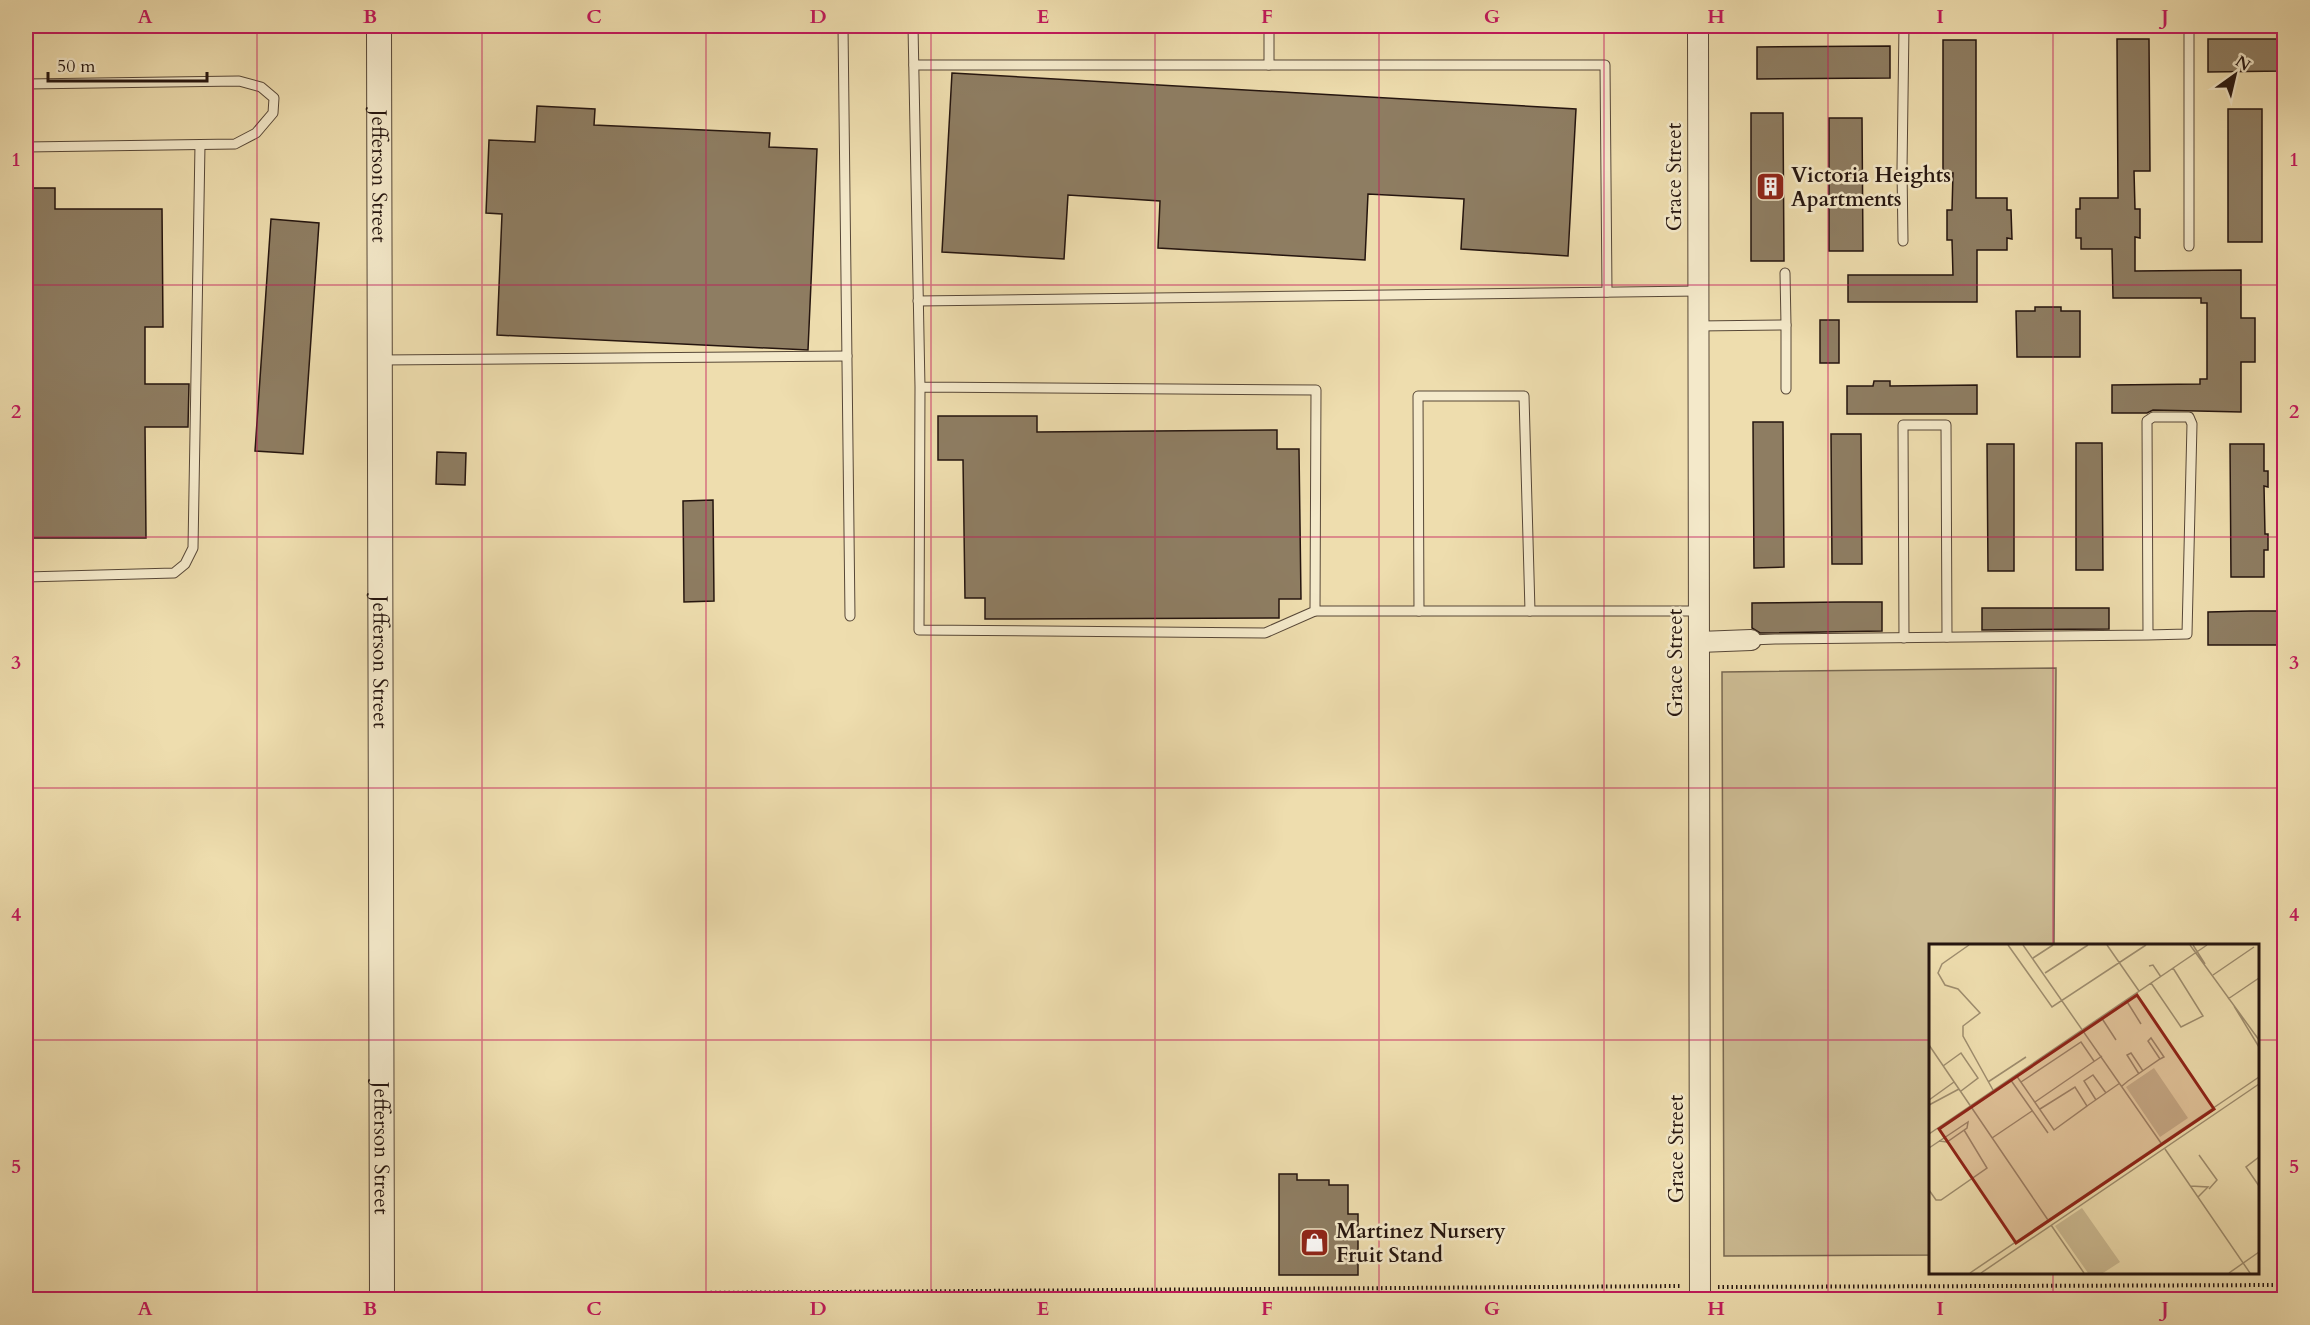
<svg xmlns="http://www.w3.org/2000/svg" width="2310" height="1325" viewBox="0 0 2310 1325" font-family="Cardo,serif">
<rect width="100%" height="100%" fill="#eeddae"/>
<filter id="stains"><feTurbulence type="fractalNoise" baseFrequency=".00333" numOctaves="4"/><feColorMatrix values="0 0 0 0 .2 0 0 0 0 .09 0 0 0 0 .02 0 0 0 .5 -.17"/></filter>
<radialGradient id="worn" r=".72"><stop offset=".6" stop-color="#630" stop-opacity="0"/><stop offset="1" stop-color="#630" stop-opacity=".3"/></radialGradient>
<path fill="#ccbb93" stroke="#786851" stroke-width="1.5" d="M2056 668 2054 945 1930 946V1255L1724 1256 1722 672Z"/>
<g fill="#8e7d62" stroke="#25150f" stroke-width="1.5">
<path d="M2117 39H2149L2150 171H2134L2135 209H2140V238L2135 237V271L2241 270V318H2255V362H2241V412L2153 410 2147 413H2112V385L2200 384V379H2207V303H2201V298H2113L2112 249H2081V238H2076V209H2080V198H2118Z"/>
<path d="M2208 39H2284V71L2208 72Z"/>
<path d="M1943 40H1976V198H2007V210H2011L2012 239 2007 238V250H1977V302H1848V275H1953L1952 240H1947V210H1952L1953 173H1943Z"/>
<path d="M1890 46V78L1757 79V47Z"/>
<path d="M952 73 1576 109 1568 256 1461 249 1464 199 1368 194 1365 260 1158 248 1160 201 1068 195 1064 259 942 252Z"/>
<path d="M537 106 595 109 594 125 770 133 769 147 817 149 808 350 497 335 502 214 486 213 489 140 535 142Z"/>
<rect x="2228" y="109" width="34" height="133"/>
<path d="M1751 113H1783L1784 261H1751Z"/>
<path d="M1829 118H1862L1863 251H1829Z"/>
<path d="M26 188H55V209H162L163 327H145V384H189L188 427H145L146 538H26Z"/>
<path d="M271 219 319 223 303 454 255 451Z"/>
<path d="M2035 307H2061V311H2080V357H2017L2016 311H2035Z"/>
<rect x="1820" y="320" width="19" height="43"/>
<path d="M1874 381H1890V386L1977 385V414H1847V386H1873Z"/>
<path d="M938 416H1037V432L1277 430V449H1299L1301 599H1279V618L985 619V598H965L963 460H938Z"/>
<path d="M1753 422H1783L1784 567 1754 568Z"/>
<path d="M1831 434H1861L1862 564H1832Z"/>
<path d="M2076 443H2102L2103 570H2076Z"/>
<path d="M1987 444H2014V571H1988Z"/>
<path d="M2230 444H2264V471H2268V487L2264 486 2265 534H2268V550H2264V577H2231Z"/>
<path d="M437 452 466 453 465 485 436 484Z"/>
<path d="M713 500 714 601 684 602 683 501Z"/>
<path d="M1843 602H1882V631L1760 633 1752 628V603Z"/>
<path d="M1982 608H2109V629L1982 630Z"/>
<path d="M2251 611H2284V645H2208V612Z"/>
<path d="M1279 1174H1297V1180H1329V1185H1348V1214H1358V1275H1279Z"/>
</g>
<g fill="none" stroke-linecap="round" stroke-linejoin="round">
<defs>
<g id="service">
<path d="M843 26 850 616"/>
<path d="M913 26 920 387 919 630 1265 633 1315 611 1316 390 920 387"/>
<path d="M1269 26V65"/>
<path d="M914 65H1605L1607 292"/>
<path d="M26 84 239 81 261 87 274 98 273 113 256 133 235 144 26 147"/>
<path d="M1903 241 1902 169 1904 26"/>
<path d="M2189 246V26"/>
<path d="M1785 273 1786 325"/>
<path d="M918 301 1698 291"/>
<path d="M1698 326 1786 325V389"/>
<path d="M381 360 847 356"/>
<path d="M26 577 174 573 185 564 193 548 200 145"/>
<path d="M1315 611H1698"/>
<path d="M1419 611 1418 396H1524L1530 611"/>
<path d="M1904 638 1903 425H1946L1947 637"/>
<path d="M1751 640 1775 639 2148 635 2187 634 2192 424 2189 417H2153L2147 421 2148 635"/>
</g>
<g id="minor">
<path d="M1698 26 1700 1300"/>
<path d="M1699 642 1751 640"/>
</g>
<g id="tertiary">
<path id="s1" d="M379 26 382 1300"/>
</g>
</defs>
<use href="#service" stroke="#574737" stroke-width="11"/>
<use href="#minor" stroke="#574737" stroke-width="22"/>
<use href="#tertiary" stroke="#574737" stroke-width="26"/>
<g stroke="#25150f" stroke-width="4" stroke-dasharray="1.5 3" stroke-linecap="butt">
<path d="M1718 1287 2284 1285"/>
<path d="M26 1295H360"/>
<path d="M409 1295 1682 1286"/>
</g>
<use href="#service" stroke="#f4e9ca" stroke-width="9"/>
<use href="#minor" stroke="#f4e9ca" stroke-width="20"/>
<use href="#tertiary" stroke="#f4e9ca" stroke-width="24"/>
</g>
<path fill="none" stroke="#c2185b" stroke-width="1.5" stroke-opacity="0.55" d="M257 26V1300M482 26V1300M706 26V1300M931 26V1300M1155 26V1300M1379 26V1300M1604 26V1300M1828 26V1300M2053 26V946M26 285H2284M26 537H2284M26 788H2284M26 1040H1930M2258 1040H2284M2053 1272V1300"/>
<defs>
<symbol id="building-square" viewBox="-11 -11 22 22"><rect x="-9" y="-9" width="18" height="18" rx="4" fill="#8f2418" stroke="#f4e9ca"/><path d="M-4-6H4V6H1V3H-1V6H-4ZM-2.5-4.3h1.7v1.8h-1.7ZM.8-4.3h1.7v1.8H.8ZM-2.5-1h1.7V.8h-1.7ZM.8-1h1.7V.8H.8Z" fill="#fff"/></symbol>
<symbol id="shop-square" viewBox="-11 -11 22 22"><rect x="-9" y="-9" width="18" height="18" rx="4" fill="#8f2418" stroke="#f4e9ca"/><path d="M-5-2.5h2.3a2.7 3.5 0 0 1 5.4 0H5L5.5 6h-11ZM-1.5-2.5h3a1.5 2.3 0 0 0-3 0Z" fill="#fff"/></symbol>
</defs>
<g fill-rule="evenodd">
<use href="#building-square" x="1754" y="170" width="33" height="33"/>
<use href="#shop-square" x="1298" y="1226" width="33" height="33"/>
</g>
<g text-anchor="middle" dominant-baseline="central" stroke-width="5" stroke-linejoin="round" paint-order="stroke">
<g font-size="21" font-weight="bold" fill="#25150f" stroke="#f4e9ca" text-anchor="start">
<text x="1791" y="175">Victoria Heights<tspan x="1791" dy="24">Apartments</tspan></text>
<text x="1336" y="1231">Martinez Nursery<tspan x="1336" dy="24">Fruit Stand</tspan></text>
</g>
<g font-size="21" fill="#25150f" stroke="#f4e9ca">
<text stroke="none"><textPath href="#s1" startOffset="150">Jefferson Street</textPath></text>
<text transform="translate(1674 177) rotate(-90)">Grace Street</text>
<text stroke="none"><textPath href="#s1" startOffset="636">Jefferson Street</textPath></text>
<text transform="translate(1675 663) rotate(-90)">Grace Street</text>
<text stroke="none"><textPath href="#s1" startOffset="1122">Jefferson Street</textPath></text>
<text transform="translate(1676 1149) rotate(-90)">Grace Street</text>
</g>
</g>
<g transform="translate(1929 944)">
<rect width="330" height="330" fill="#eeddae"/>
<path d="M225 124 259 174 231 193 197 143ZM153 264 191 318 174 329H159L126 282Z" fill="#ccbb93"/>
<path fill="none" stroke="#9e8d6e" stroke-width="1.5" d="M40 1 13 20 9 29 16 41 29 45 51 69 34 82V92L64 146M79 1 123 63 217 1M94 1 232 199M178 1 210 47M261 1 330 96M264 1 276 20M104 14 124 1M220 22 224 21 232 33M116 29 159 1M284 31 325 3M222 39 252 83 274 72 244 24M299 55 330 34M197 56 212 80M305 62 330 103M172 73 187 96M0 101 119 276M14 122 32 109 49 134 32 147M210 130 198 111 202 109 214 127M87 131 125 186 158 162 146 143 111 165M81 135 119 189M59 138 97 113M92 138 152 98 165 117M193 142 199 137 231 115 235 113 222 94 219 97 231 115M0 156 25 138M167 156 155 137 164 131 177 149M106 158 173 112M0 161 30 145M158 162 191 139M0 190 278 1M63 194 103 167M0 204 39 178 38 184 18 198 10 197M236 205 321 329M270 211 288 236 280 245M330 213 317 223 330 242M261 242 279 243 269 253M0 246 7 256H12L58 224 35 186M122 281 155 329M41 329 330 133M52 329 330 140M300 329 330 308"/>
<path fill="#8f2418" fill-opacity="0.15" stroke="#8f2418" stroke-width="3" d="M208 51 285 165 87 299 10 185Z"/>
<rect width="330" height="330" fill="none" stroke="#25150f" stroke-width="3"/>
</g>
<rect width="2310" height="1325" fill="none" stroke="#eeddae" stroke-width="66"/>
<g transform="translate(2235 75) rotate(34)" stroke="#f4e9ca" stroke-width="4.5" paint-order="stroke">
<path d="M0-4.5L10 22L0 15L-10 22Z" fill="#25150f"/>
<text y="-9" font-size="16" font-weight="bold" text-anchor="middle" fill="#25150f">N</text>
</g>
<path d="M48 72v9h159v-9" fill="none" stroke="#25150f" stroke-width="3"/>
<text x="57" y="72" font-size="18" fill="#25150f" stroke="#f4e9ca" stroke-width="4.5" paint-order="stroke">50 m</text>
<rect x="33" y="33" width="2244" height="1259" fill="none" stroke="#c2185b" stroke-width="2"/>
<g font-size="20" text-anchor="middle" font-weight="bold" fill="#c2185b">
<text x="145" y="23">A</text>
<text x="370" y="23">B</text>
<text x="594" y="23">C</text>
<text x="818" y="23">D</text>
<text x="1043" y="23">E</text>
<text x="1267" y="23">F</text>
<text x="1492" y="23">G</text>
<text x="1716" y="23">H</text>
<text x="1940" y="23">I</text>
<text x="2165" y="23">J</text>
<text x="16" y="166">1</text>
<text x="2294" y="166">1</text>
<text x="16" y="418">2</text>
<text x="2294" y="418">2</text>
<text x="16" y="669">3</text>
<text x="2294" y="669">3</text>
<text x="16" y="921">4</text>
<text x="2294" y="921">4</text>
<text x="16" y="1173">5</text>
<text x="2294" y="1173">5</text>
<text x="145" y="1315">A</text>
<text x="370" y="1315">B</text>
<text x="594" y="1315">C</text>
<text x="818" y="1315">D</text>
<text x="1043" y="1315">E</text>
<text x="1267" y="1315">F</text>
<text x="1492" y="1315">G</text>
<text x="1716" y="1315">H</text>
<text x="1940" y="1315">I</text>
<text x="2165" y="1315">J</text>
</g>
<rect width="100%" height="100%" filter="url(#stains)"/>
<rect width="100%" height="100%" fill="url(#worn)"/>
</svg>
